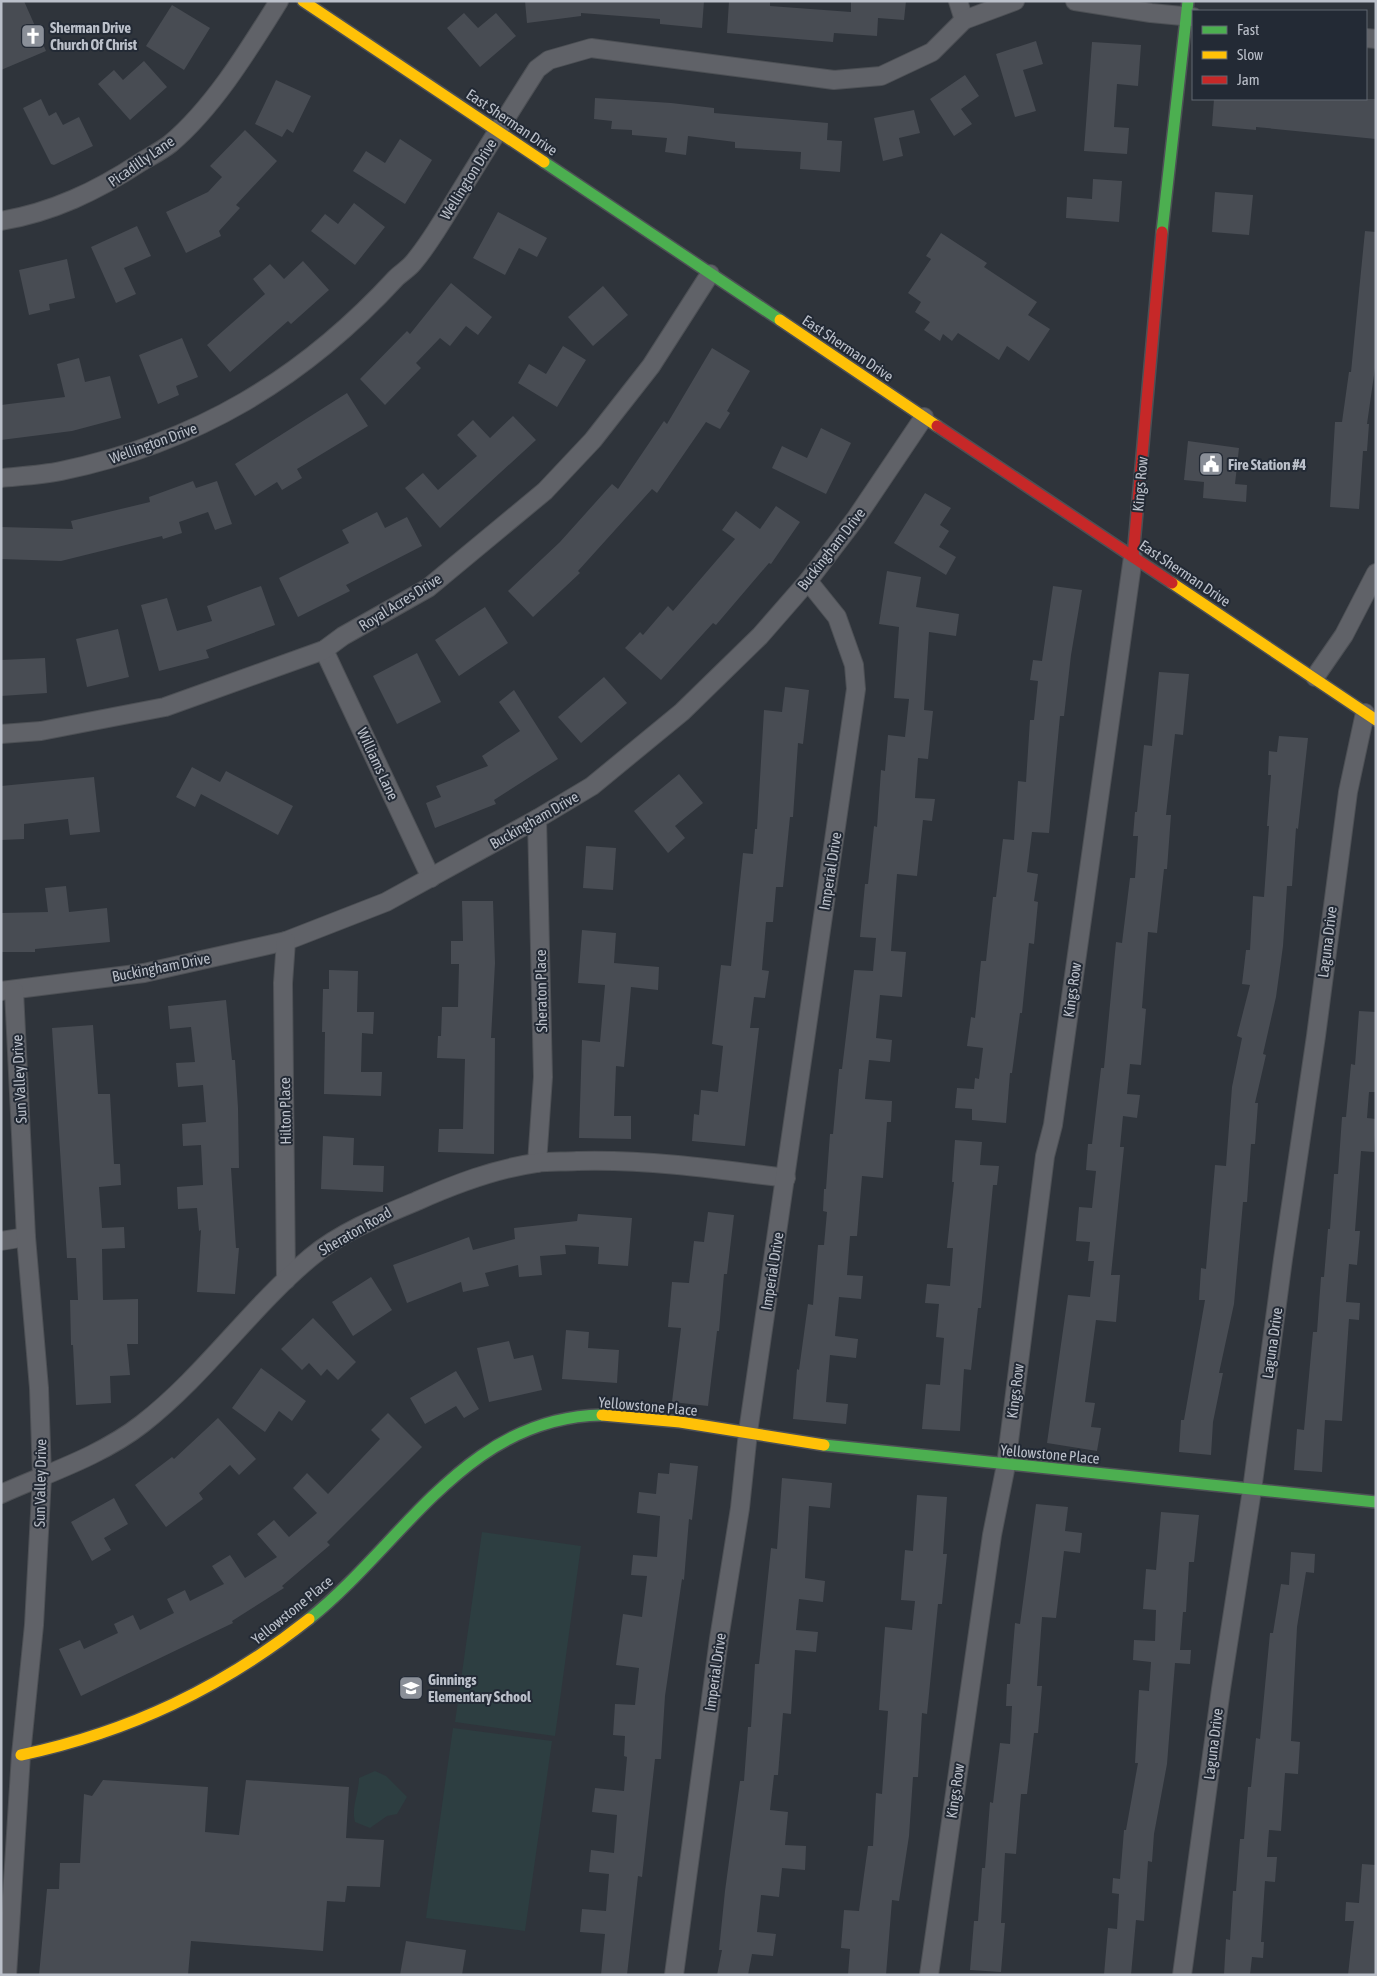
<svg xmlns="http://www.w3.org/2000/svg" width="1377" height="1976" viewBox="0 0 1377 1976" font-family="'Asap Condensed',sans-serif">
<rect width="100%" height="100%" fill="#2f343b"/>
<g fill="#2d3e41">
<path d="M482 1532 581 1546 555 1736 455 1722Z"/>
<path d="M453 1728 552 1741 525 1931 426 1918Z"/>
<path d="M375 1771 386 1776 407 1797 397 1814 387 1816 370 1828 355 1822C351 1808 359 1793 359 1778Z"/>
</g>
<g fill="#484c53">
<path d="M1 1H24L46 51 1 70Z"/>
<path d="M525 1H704L702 28 660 24V19L581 13V16L527 23Z"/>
<path d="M729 1H770V6L851 12V1H906L904 20 878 18 877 36 834 33 833 42 727 33Z"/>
<path d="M172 5 210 28 184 70 146 46Z"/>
<path d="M464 13 478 28 496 13 516 36 480 67 447 28Z"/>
<path d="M1036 41 1043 64 1023 70 1036 111 1015 117 996 54Z"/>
<path d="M1092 42 1141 45 1138 86 1117 84 1114 127 1129 128 1127 154 1084 151Z"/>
<path d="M144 61 167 87 130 120 98 84 114 70 123 80Z"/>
<path d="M965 75 979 96 961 109 972 124 954 136 930 99Z"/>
<path d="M276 80 311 96 293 133 287 129 282 137 255 124Z"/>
<path d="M595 98 671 103 714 108V113L828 123 827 140 842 141 840 172 800 169 801 152 735 148V142L688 136 686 155 665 152 667 138 632 135V130L611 129 612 121 594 119Z"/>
<path d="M41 99 49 116 56 112 63 125 79 117 93 146 54 165 51 164 23 108Z"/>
<path d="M1214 99H1376V139L1256 127V130L1212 126Z"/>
<path d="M914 110 920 133 899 138 903 156 883 161 874 118Z"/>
<path d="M245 130 277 161 236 205 240 208 219 231 221 236 186 253 166 212 208 192 222 177 210 166Z"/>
<path d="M400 139 432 160 405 204 353 171 366 151 385 163Z"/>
<path d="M1093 179 1122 181 1119 222 1066 218 1067 197 1092 199Z"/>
<path d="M1215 192 1253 195 1249 235 1212 232Z"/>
<path d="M354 203 385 227 355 265 311 231 325 214 338 224Z"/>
<path d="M498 212 547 238 537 257 519 248 505 275 473 258Z"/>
<path d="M137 226 151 256 124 268 136 294 116 303 91 247Z"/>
<path d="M1365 231 1376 232V361L1367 424H1369L1367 451H1363L1359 509 1330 507 1335 422H1342L1349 372H1351Z"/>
<path d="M941 233 987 263 984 267 1037 302 1028 315 1050 329 1029 361 1007 346 999 360 958 333 952 341 943 334 940 341 924 330 930 322 915 312 921 302 908 293 931 259 926 256Z"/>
<path d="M67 259 75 298 49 304 50 310 29 315 19 270Z"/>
<path d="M303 261 329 290 291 324 288 321 230 372 207 345 265 294 253 279 270 264 284 279Z"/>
<path d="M451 283 492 317 478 335 466 326 450 346 440 338 416 363 421 368 385 405 360 379 407 331 410 334Z"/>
<path d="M603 286 628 315 593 346 568 317Z"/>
<path d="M182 338 198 377 176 386 179 395 158 404 139 355Z"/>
<path d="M563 346 586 360 557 407 518 383 529 364 546 374Z"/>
<path d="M712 348 750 371 727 411 730 413 720 429 706 422 657 493 652 489 578 571 580 573 533 617 508 591 560 542 612 484 618 489 664 421 667 424Z"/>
<path d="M79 358 85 382 110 376 121 418 72 431 1 440V405L65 397 57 364Z"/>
<path d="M347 393 368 426 297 469 302 478 282 490 277 482 255 496 235 464Z"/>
<path d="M513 416 536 440 440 528 405 488 423 473 438 490 477 456 457 435 473 420 490 438Z"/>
<path d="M821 428 851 443 826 494 772 468 782 446 807 458Z"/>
<path d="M1188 441 1239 448 1235 484 1247 485 1246 502 1203 498 1204 482 1184 480Z"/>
<path d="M193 481 196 488 217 481 232 524 215 530 208 512 179 522 182 533 163 539 162 536 61 561 1 559V527L73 529 71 521 150 502 149 497Z"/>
<path d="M925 493 951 508 940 525 949 531 939 547 956 557 946 575 894 543Z"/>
<path d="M776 506 800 522 771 564 769 563 716 625 713 623 661 680 625 648 640 632 643 635 668 606 673 611 735 539 722 530 736 511 760 529Z"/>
<path d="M377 512 385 528 407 517 422 546 346 585 350 591 298 617 279 578 349 543 342 530Z"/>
<path d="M887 571 921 577 916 607 959 614 956 636 929 632 924 710 933 711 928 759 918 758 915 798 935 799 932 821 923 820 917 876 897 874 891 951 906 952 902 997 880 995 876 1038 892 1040 890 1062 869 1060 865 1099 892 1101 891 1122H887L883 1178 862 1176 857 1236H850L847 1275 863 1276 861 1299 839 1297 835 1336 858 1339 856 1358 830 1355 826 1402 848 1404 846 1424 793 1419 797 1369 799 1370 808 1304 813 1305 818 1245H824L827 1212 823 1211 824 1189H826L830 1134H833L839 1069H842L854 970 873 971 876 938 860 937 865 884H868L874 826 877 827 881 770 885 771 888 735 905 737 909 699 894 698 899 627 879 624Z"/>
<path d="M261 586 275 625 206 650 209 658 159 671 141 605 167 598 177 631 212 621 207 606Z"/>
<path d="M1053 586 1082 590 1071 655 1064 716H1060L1049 833 1032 832 1027 872 1038 874 1034 901 1038 902 1034 944 1029 943 1022 1013H1020L1012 1073H1010L1006 1123 972 1120V1109L955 1108 957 1088 974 1089 975 1078 979 1079 983 1048 967 1046 971 1017 975 1018 981 961H986L993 897H996L1003 839 1014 840 1018 781 1026 782 1030 720H1034L1038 681 1030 680 1033 660 1042 661Z"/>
<path d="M485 607 508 643 459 676 435 640Z"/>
<path d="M118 629 129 677 87 687 76 639Z"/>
<path d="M417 653 441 702 397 724 373 676Z"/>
<path d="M45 658 47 693 1 696V660Z"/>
<path d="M1159 672 1189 674 1183 735 1175 734 1166 815H1171L1167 869H1164L1157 933 1148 932 1142 1008 1146 1009 1141 1065 1130 1064 1127 1094 1140 1095 1137 1118 1123 1116 1120 1147H1124L1111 1275H1120L1116 1322 1096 1320 1085 1402 1095 1403 1091 1427 1101 1428 1097 1451 1047 1443 1068 1295 1090 1297 1094 1261H1088L1090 1242 1076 1241 1079 1207 1092 1208 1096 1171 1086 1170 1088 1144H1092L1101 1068H1104L1116 942 1122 943 1130 878H1135L1138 836H1133L1135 812H1137L1144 745 1152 746Z"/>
<path d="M604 677 627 703 581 743 558 717Z"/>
<path d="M785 687 809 690 803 744 798 743 793 817H790L783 887H776L773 922H766L762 970 769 971 765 998 754 997 750 1028H759L745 1146 692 1141 694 1114 699 1115 701 1090 718 1092 723 1046 712 1044 721 965 731 966 743 853 753 854 755 829H757L764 710 782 712Z"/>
<path d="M514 690 558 759 494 800 496 804 435 828 426 803 441 797 436 786 488 766 482 756 520 731 499 702Z"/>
<path d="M1279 736 1308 738 1298 829 1296 828 1292 886H1287L1283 946 1276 997 1263 1054 1266 1055 1255 1103H1258L1255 1144H1251L1247 1202H1243L1234 1304 1219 1373H1223L1213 1422 1211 1455 1179 1452 1181 1420H1184L1205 1300H1199L1201 1268 1206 1269 1215 1165 1226 1166 1232 1087 1242 1038 1237 1036 1250 985 1242 984 1246 950H1250L1253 896 1264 897 1269 826H1267L1271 775H1268L1269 751 1277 752Z"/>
<path d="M192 767 220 782 226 771 293 806 278 835 201 794 195 807 176 797Z"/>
<path d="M679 774 703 803 675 826 685 838 668 853 634 811Z"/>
<path d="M94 777 100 832 70 835 68 819 24 824V839L1 840V786Z"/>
<path d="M586 846 616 848 613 890 583 888Z"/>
<path d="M66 886 69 912 107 908 110 942 35 949V952H1V913L48 912 45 888Z"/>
<path d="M462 901H493L495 963 491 1038H495L494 1154 438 1152 439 1129H463L465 1059 437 1058 438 1036H441L442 1007H458L459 964H451V941H463Z"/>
<path d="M582 930 616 933 614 963 659 967 658 990 631 987 624 1067 616 1066 614 1116H631V1139L579 1138 582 1040 600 1042 605 985 578 983Z"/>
<path d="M329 970 358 971 357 1012H374L373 1034 362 1033 361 1072H382L381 1096 324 1094 325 1032H322L323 989H329Z"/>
<path d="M226 1000 232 1060H235L238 1108 239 1168H231L236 1248H239L235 1294 197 1292 201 1230 199 1231 197 1208 178 1209 177 1187 203 1185 201 1145 183 1146 182 1124 206 1122 203 1085 178 1087 176 1063 195 1062 191 1027 170 1029 168 1006Z"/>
<path d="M1359 1011 1376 1012V1092H1369L1367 1118 1376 1119 1374 1152 1361 1151 1355 1231H1360L1357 1265 1349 1264 1346 1302 1360 1303 1359 1320 1349 1319 1342 1421 1325 1420 1322 1472 1294 1470 1297 1429 1304 1430 1313 1332H1317L1321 1277H1324L1328 1229H1330L1334 1174H1338L1342 1117H1346L1351 1064 1355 1065Z"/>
<path d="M93 1025 98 1094H110L114 1164H120L121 1185 99 1187 102 1228 124 1227 125 1248 102 1249 103 1300 138 1299V1344H127L130 1375 110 1376 111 1403 76 1405 73 1345H71L70 1300H78L76 1258H67L52 1028Z"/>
<path d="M323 1136 354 1138 353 1165 384 1166 383 1192 321 1189Z"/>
<path d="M955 1140 982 1142 980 1165 999 1166 997 1185H993L981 1308H978L971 1370 964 1369 960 1431 922 1429 926 1384 940 1385 944 1338 936 1337 939 1304 925 1303 927 1284 950 1286 953 1248H947L954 1182H952Z"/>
<path d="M708 1212 734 1215 727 1274H724L719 1331H717L708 1406 672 1402 681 1328 668 1327 672 1282 689 1283 694 1241 704 1242Z"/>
<path d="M578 1214 632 1218 628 1266 598 1264 599 1247 565 1245 566 1254 540 1256 542 1275 519 1277 518 1265 485 1273 489 1286 463 1292 461 1282 407 1303 393 1265 469 1237 473 1250 515 1239 514 1228 577 1221Z"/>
<path d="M371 1277 392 1310 353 1336 332 1302Z"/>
<path d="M313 1318 356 1362 338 1380 327 1369 321 1376 309 1363 302 1370 281 1349Z"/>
<path d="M566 1330 589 1332 588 1348 619 1350 617 1383 562 1379Z"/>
<path d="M509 1341 514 1359 533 1355 542 1390 489 1402 477 1348Z"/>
<path d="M261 1368 306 1401 292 1421 279 1411 265 1432 232 1408Z"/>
<path d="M456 1371 479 1409 464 1418 456 1406 425 1424 410 1398Z"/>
<path d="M388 1413 422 1447 327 1542 330 1545 282 1586 284 1588 232 1621 233 1623 81 1696 59 1649 80 1640 84 1649 118 1633 114 1624 133 1615 140 1630 174 1613 167 1599 185 1590 190 1601 224 1584 212 1566 230 1555 245 1578 277 1557 257 1534 274 1520 289 1537 317 1513 293 1488 307 1473 328 1494 380 1439 371 1430Z"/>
<path d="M218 1418 256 1459 239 1475 230 1465 199 1493 203 1499 166 1527 135 1485 172 1457 174 1459Z"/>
<path d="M670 1463 698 1466 692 1520 689 1519 684 1580 682 1579 665 1696 661 1759H655L642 1877 638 1876 627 1975H601L605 1934 580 1932 582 1909 606 1911 609 1874 589 1872 591 1850 614 1853 617 1815 592 1812 595 1788 624 1791 627 1757 624 1756 625 1736 613 1735 615 1704 635 1705 639 1668 616 1665 623 1614 642 1617 647 1576 631 1575 633 1555 657 1557 660 1516 637 1513 639 1492 656 1494 658 1473 669 1474Z"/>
<path d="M782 1478 832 1483 830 1508 809 1506 805 1578 825 1581 823 1602 799 1599 796 1630 818 1632 816 1652 795 1650 791 1714 783 1713 778 1775H774L770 1810 788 1812 785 1845 806 1846 805 1870 782 1868 779 1897 761 1895 757 1932 776 1934 773 1956 752 1954 748 1975H717L722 1950H719L725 1891 740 1781H744L748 1727H751L755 1664H759L771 1548 777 1549Z"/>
<path d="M917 1495 947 1497 943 1554H947L942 1604H938L927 1714 922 1713 918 1777H913L909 1836 899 1901 892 1900 886 1975H848L850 1949 841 1948 844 1910 859 1911 868 1846H873L876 1793 882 1794 888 1711 879 1710 885 1627 912 1630 915 1601 901 1600 905 1550 913 1551Z"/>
<path d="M114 1498 128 1524 104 1538 111 1550 92 1561 71 1522Z"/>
<path d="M1036 1504 1068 1507 1065 1531 1082 1533 1080 1553 1064 1551 1056 1618 1042 1617 1037 1686H1042L1038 1733H1034L1027 1794H1021L1016 1854 1005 1853 1001 1923H1005L1001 1972 970 1970 974 1921H978L982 1868H985L990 1802 993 1803 1000 1743 1010 1744 1012 1706H1006L1007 1684H1010L1015 1623 1020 1624Z"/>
<path d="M1161 1512 1199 1515 1194 1562H1189L1186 1612H1183L1180 1650H1191L1190 1664 1175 1663 1167 1764 1154 1834 1152 1862 1148 1861 1144 1921 1136 1920 1131 1975H1104L1108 1928 1117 1929 1119 1894 1112 1893 1113 1878 1120 1879 1124 1830H1126L1138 1763H1135L1139 1690 1149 1691 1151 1662 1133 1660 1134 1640 1155 1641 1156 1610 1143 1609 1146 1569 1156 1570Z"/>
<path d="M1291 1552 1315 1554 1314 1573 1306 1572 1297 1627 1291 1741 1300 1742 1298 1774 1285 1773 1281 1831 1269 1830 1267 1857H1277L1275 1882 1265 1881 1261 1942H1264L1263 1958 1252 1957 1250 1975H1224L1226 1939 1230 1940 1233 1891H1236L1240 1839H1244L1248 1787H1251L1256 1738 1260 1739 1270 1633H1273L1281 1584 1289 1585Z"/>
<path d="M103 1780 208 1787 205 1832 239 1835 246 1780 349 1787 346 1838 384 1840 380 1887 347 1886 345 1902 327 1901 323 1951 191 1941 188 1975H39L47 1889H59L60 1863H80L84 1794 92 1796Z"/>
<path d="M1362 1864 1376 1865V1975H1348L1354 1921H1345L1346 1902 1359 1903Z"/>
<path d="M406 1941 466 1950 462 1975H400Z"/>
</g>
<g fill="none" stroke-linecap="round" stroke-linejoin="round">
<defs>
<g id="street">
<path d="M958 1 964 20"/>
<path d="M1075 1 1151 13 1193 17"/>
<path d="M1366 38 1376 39"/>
<path d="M1 221C53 212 97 191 141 162 151 156 161 151 170 144 214 107 249 49 279 1"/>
<path d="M1 478C21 476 42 475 61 471 196 443 303 379 396 278 401 273 408 269 413 263 432 241 447 213 463 187 487 148 512 108 537 69L549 60 591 48 834 80 881 76 932 52 964 20 1015 1"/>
<path d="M324 650 431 878"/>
<path d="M1315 677 1344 635 1376 573"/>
<path d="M1 734 41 731 165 707 324 650 343 636 428 588 545 491 593 440 651 366 710 274"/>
<path d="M1 991 144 973 286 941 386 902 537 819 592 786 682 712 760 636 808 581 856 518 924 417"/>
<path d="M537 1163 543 1077 537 819"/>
<path d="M1 1241 26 1237"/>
<path d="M286 1280 283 983 286 941"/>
<path d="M1 1494C48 1473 101 1456 142 1424 205 1375 250 1308 311 1257 341 1232 381 1216 417 1201 455 1184 494 1169 536 1163 549 1161 563 1162 577 1161 647 1159 717 1169 786 1178"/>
<path d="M7 1975 21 1755 34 1625 42 1476 39 1388 26 1237 14 991"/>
<path d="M674 1975 719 1639 740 1508 748 1432 856 689 854 665 837 617 808 581"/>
<path d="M929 1975 992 1535 1006 1465 1045 1156 1053 1125 1133 557"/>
<path d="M1182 1975 1221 1689 1252 1490 1283 1259 1316 1036 1348 792 1365 713"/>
</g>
<g id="fast">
<path d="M544 162 780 320"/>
<path d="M1162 232 1188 1"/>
<path d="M824 1445 1376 1502"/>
<path d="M309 1619C404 1543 466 1417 602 1415"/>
</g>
<g id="slow">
<path d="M303 1 544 162"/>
<path d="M780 320 937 426"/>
<path d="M1172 583 1376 720"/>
<path d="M602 1415 680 1422 824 1445"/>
<path d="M21 1755C129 1732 222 1688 309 1619"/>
</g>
<g id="jam">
<path d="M937 426 1172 583"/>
<path d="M1133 557 1162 232"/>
</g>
</defs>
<use href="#street" stroke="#4d5055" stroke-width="20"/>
<use href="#fast" stroke="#4d5055" stroke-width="14"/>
<use href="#slow" stroke="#4d5055" stroke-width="14"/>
<use href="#jam" stroke="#4d5055" stroke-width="14"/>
<use href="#street" stroke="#606268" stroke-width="18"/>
<use href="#fast" stroke="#4caf50" stroke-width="11"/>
<use href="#slow" stroke="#ffc107" stroke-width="11"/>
<use href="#jam" stroke="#c62828" stroke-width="11"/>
</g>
<defs>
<symbol id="church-square" viewBox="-11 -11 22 22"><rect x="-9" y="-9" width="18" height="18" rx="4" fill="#8a8f98" stroke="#232a35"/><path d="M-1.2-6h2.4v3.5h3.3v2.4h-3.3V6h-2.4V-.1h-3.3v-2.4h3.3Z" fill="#fff"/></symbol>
<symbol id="civic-square" viewBox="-11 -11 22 22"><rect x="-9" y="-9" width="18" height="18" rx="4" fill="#8a8f98" stroke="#232a35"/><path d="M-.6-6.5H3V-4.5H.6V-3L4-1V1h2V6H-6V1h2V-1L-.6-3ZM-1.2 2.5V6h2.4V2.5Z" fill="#fff"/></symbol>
<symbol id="school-square" viewBox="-11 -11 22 22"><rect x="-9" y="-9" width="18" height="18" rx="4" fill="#8a8f98" stroke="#232a35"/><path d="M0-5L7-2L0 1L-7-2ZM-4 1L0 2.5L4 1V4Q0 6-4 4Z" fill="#fff"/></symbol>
</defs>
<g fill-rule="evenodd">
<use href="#church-square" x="19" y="22" width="28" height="28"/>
<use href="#civic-square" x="1197" y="450" width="28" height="28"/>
<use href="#school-square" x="397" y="1674" width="28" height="28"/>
</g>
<g text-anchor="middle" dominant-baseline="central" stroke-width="4" stroke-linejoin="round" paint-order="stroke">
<g font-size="15" font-weight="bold" fill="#bbc0ca" stroke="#232a35" text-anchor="start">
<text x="50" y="27">Sherman Drive<tspan x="50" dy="17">Church Of Christ</tspan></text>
<text x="1228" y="464">Fire Station #4</text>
<text x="428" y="1679">Ginnings<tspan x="428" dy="17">Elementary School</tspan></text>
</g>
<g font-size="15" fill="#bbc0ca" stroke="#232a35">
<text transform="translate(512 122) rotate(34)">East Sherman Drive</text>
<text transform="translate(141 161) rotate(-35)">Picadilly Lane</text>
<text transform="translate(468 179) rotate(-58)">Wellington Drive</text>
<text transform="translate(848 348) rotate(34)">East Sherman Drive</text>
<text transform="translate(153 443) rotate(-20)">Wellington Drive</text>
<text transform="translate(1140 484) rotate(-85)">Kings Row</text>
<text transform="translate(831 549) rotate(-52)">Buckingham Drive</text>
<text transform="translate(1185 573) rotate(34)">East Sherman Drive</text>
<text transform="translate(400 602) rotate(-32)">Royal Acres Drive</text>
<text transform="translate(378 764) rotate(65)">Williams Lane</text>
<text transform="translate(534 820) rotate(-30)">Buckingham Drive</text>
<text transform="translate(830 871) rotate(-81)">Imperial Drive</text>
<text transform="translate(1327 942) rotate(-83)">Laguna Drive</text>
<text transform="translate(161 967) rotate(-11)">Buckingham Drive</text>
<text transform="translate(1072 990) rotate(-82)">Kings Row</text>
<text transform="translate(541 991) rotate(-91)">Sheraton Place</text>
<text transform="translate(19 1079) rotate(-93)">Sun Valley Drive</text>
<text transform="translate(285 1111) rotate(-91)">Hilton Place</text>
<text transform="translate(355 1231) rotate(-30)">Sheraton Road</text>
<text transform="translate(772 1271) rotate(-81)">Imperial Drive</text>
<text transform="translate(1272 1343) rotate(-82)">Laguna Drive</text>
<text transform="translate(1015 1391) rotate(-83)">Kings Row</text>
<text transform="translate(648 1406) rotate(5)">Yellowstone Place</text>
<text transform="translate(1050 1454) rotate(5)">Yellowstone Place</text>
<text transform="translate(40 1483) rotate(-89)">Sun Valley Drive</text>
<text transform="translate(292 1610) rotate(-39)">Yellowstone Place</text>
<text transform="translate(715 1672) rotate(-82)">Imperial Drive</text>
<text transform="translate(1213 1744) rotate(-83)">Laguna Drive</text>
<text transform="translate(955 1791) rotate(-82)">Kings Row</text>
</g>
</g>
<rect width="1377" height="1976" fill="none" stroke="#bbc0ca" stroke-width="5"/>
<rect x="1192" y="10" width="175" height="90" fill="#232a35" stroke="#606671"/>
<rect x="1202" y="26" width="25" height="8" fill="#4caf50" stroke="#606671"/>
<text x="1237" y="35" font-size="15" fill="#bbc0ca">Fast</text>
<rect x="1202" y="51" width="25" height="8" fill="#ffc107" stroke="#606671"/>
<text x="1237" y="60" font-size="15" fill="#bbc0ca">Slow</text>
<rect x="1202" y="76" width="25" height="8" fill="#c62828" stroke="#606671"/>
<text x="1237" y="85" font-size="15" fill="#bbc0ca">Jam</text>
</svg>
